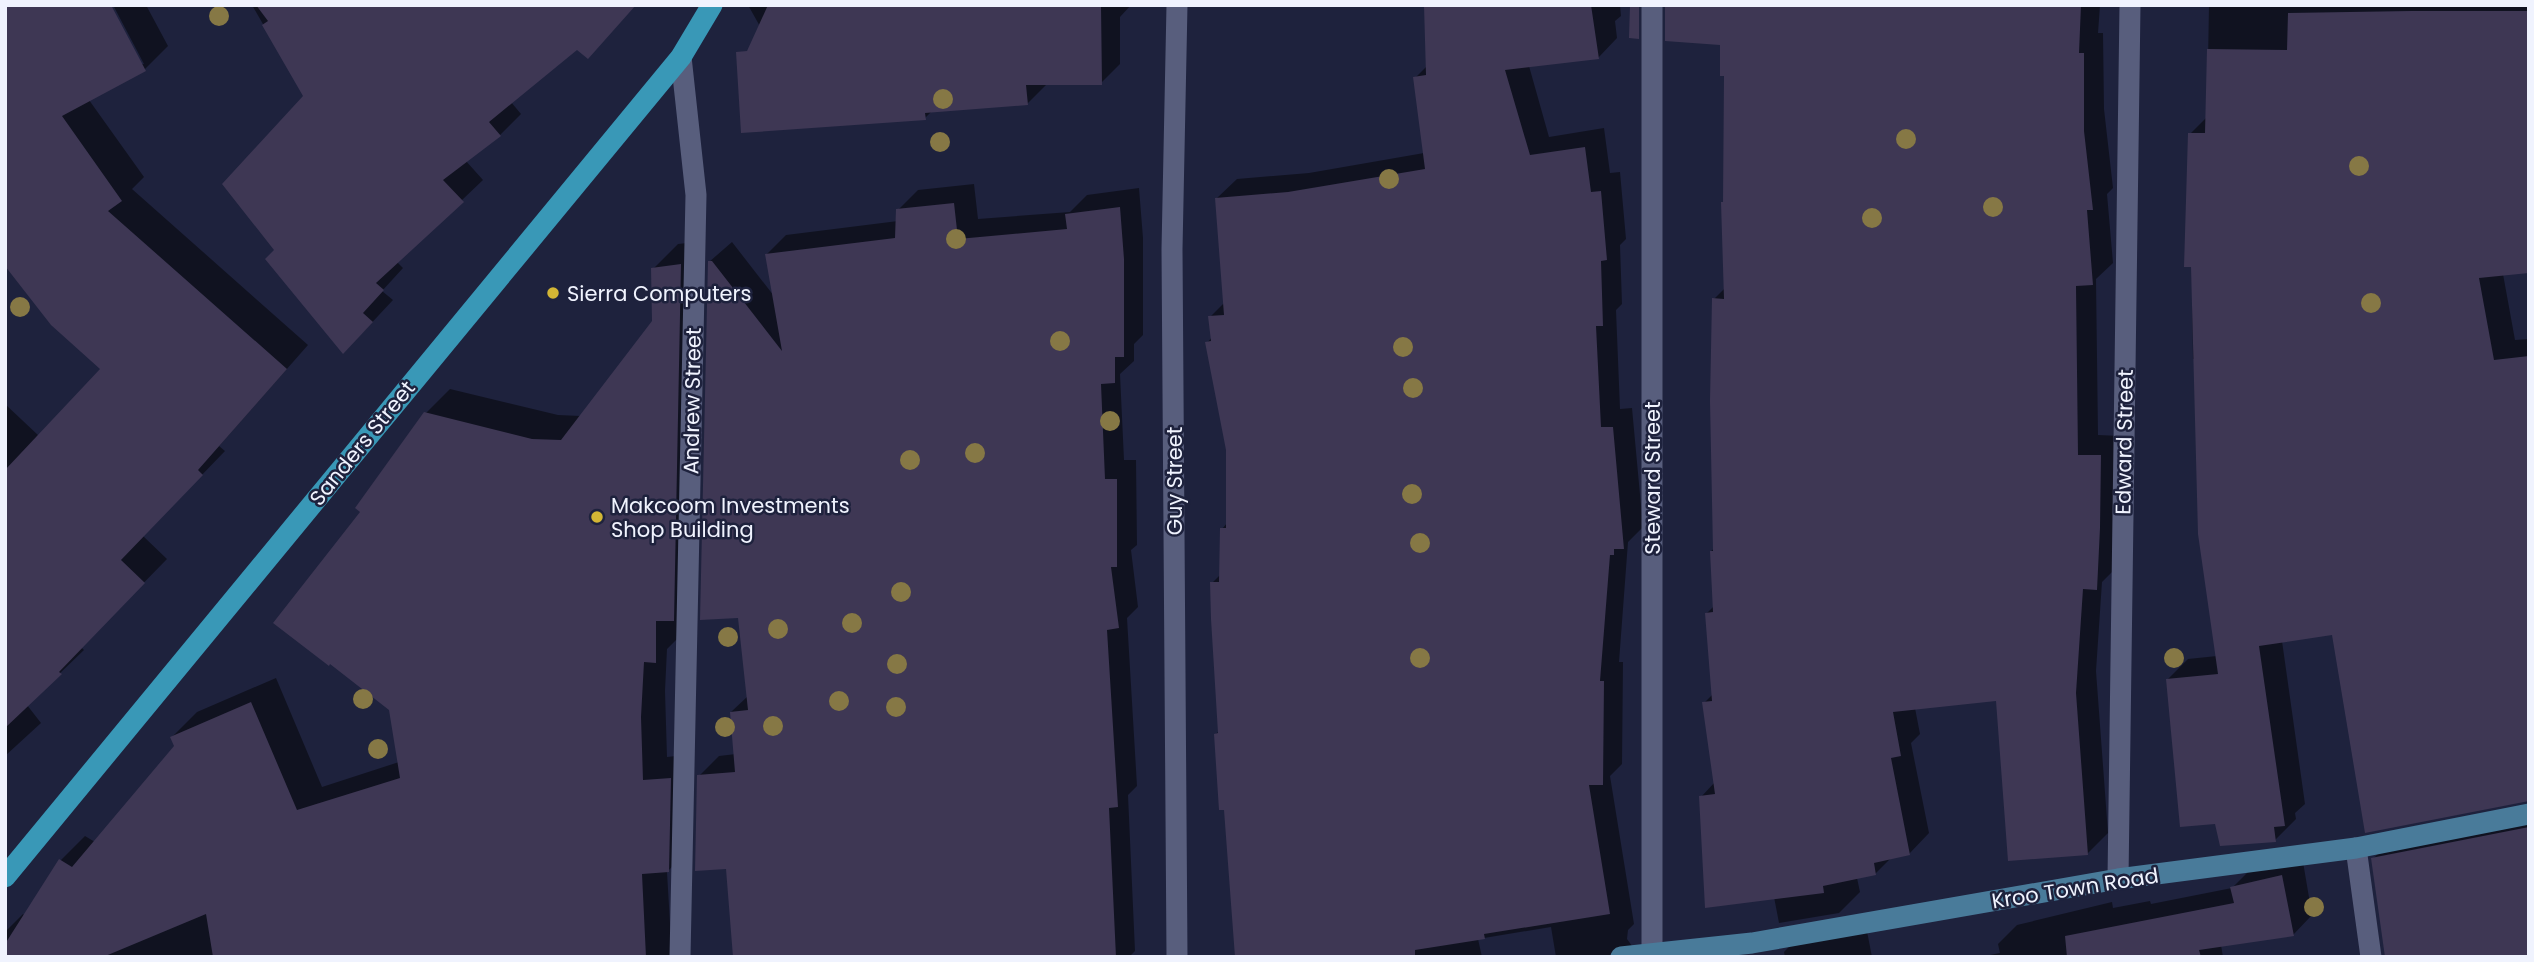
<svg xmlns="http://www.w3.org/2000/svg" width="2534" height="962" viewBox="0 0 2534 962" font-family="Poppins,sans-serif">
<rect width="100%" height="100%" fill="#1e223d"/>
<g fill="#0007">
<path d="M5 5 140 64H144L113 5H146L168 46 145 69 89 100 144 177 132 189 308 345 219 446 225 451 143 536 167 559 81 647 84 650 27 705 41 723 5 756V404L39 436 103 368Z"/>
<path d="M252 5H636L577 48 511 102 521 114 500 135 466 161 483 180 397 262 403 268 382 291 393 300 364 331 276 250 305 97Z"/>
<path d="M748 5H1131L1120 17V64L1101 83 1047 84 1027 104 932 111 925 118 816 126Z"/>
<path d="M1426 5H1620L1621 16 1615 21 1617 38 1598 58 1529 66 1549 137 1604 128 1610 173 1620 172 1626 239 1620 245 1622 304 1616 310 1620 409 1632 408 1643 527 1628 542 1619 662H1623L1622 764 1610 776 1634 924 1628 930 1627 939 1640 957H1556L1551 927 1478 939 1482 957H1328L1226 808 1216 734 1219 731 1212 583 1221 574 1222 529 1227 523 1228 450 1207 343 1212 337 1210 317 1225 302 1217 198 1237 179 1309 173 1424 153 1415 78 1428 65Z"/>
<path d="M1705 5H2100L2098 33H2103L2104 109 2113 188 2107 194 2113 263 2096 279 2098 435 2121 436 2116 568 2102 582 2096 671 2108 833 2087 854 1998 699 1915 708 1920 734 1911 743 1929 833 1909 854 1892 857 1875 874 1857 878 1860 892 1839 913 1779 923 1774 897 1701 797 1715 782 1704 703 1713 694 1707 613 1714 606 1711 551 1715 548 1714 299 1725 288 1726 75 1721 43Z"/>
<path d="M2209 5H2529V271L2503 274 2515 340 2529 339V800L2334 633 2282 641 2305 804 2295 813 2296 819 2275 840 2216 822 2167 680 2188 659 2217 656 2197 359H2193L2190 134 2207 117Z"/>
<path d="M974 184 978 219 1070 212 1087 195 1139 188 1143 238V335L1134 344V361L1120 374 1124 460H1136L1137 545 1131 550 1138 607 1127 618 1137 786 1128 795 1135 951 1129 957H735L728 867 699 776 719 756 736 754 731 712 748 696 709 262 732 242 774 296 766 255 786 235 898 221V210L918 190Z"/>
<path d="M705 241 679 637 667 649 665 691 667 757 694 754 692 846 667 872 672 957H5V932L23 914 25 916 61 860 85 836 95 842 176 746 172 737 197 712 276 678 322 787 399 762 362 511 426 413 450 389 558 415 581 416 654 322 653 269 678 244Z"/>
<path d="M2529 812V957L2373 859 2393 838Z"/>
<path d="M2302 856 2312 915 2293 935 2221 945 2223 957H1980L2000 953 1998 944 2017 925 2112 902 2113 908 2150 901 2151 904 2232 888 2252 868Z"/>
<path d="M1865 921 1872 957H1785L1784 952 1803 932Z"/>
</g>
<g fill="#3e3754">
<path d="M5 5H111L146 71 62 116 122 201 108 211 287 369 198 470 203 475 121 560 145 583 59 672 62 674 5 728V470L100 369 51 325 5 266Z"/>
<path d="M256 5H636L588 59 577 50 489 122 501 136 443 180 464 202 376 283 384 290 363 313 373 322 343 354 265 259 274 250 222 184 303 96 262 25 268 21Z"/>
<path d="M768 5H1101L1102 85H1026L1028 105 925 113 926 120 741 133 736 52 747 51Z"/>
<path d="M1424 5H1591L1599 59 1505 70 1530 155 1585 147 1591 192 1601 191 1607 260 1601 261 1603 326H1596L1601 427H1613L1624 549H1614V555H1610L1600 681H1604L1603 785H1589L1610 914 1484 934 1485 939 1415 950V957H1235L1224 810H1219L1214 734 1218 733 1211 619 1210 582H1219L1220 528H1226V450L1205 342 1211 341 1208 316 1224 315 1215 198 1288 192 1425 169 1413 77 1426 75Z"/>
<path d="M1630 5H1639V39L1629 38Z"/>
<path d="M1665 5H2081L2079 53H2084V131L2093 210H2087L2093 285 2076 286 2078 455H2101L2100 528 2097 590 2083 589 2076 693 2088 855 2008 861 1996 701 1893 712 1901 756 1891 758 1910 855 1874 863 1876 875 1823 886 1824 893 1705 908 1699 796 1715 794 1702 702 1712 701 1705 613 1713 612 1710 551H1713L1710 401 1712 298 1724 299 1721 202H1723L1724 76H1720V45L1665 41Z"/>
<path d="M2411 11H2529V273L2479 278 2494 360 2529 356V801L2365 833 2332 635 2259 646 2285 826 2274 827 2276 842 2220 846 2215 824 2180 827 2166 679 2218 674 2198 534 2191 267H2184L2188 133H2205L2207 49 2287 50 2288 13Z"/>
<path d="M954 203 958 239 1067 229 1065 214 1120 207 1124 259V357H1115V383L1101 384 1105 479H1117V567H1111L1119 628 1107 630 1118 807 1109 808 1116 957H733L726 869 695 871 697 775 735 772 730 712 748 710 738 618 700 620 708 261H712L782 351 765 254 895 238 896 209Z"/>
<path d="M681 264 674 621H656V663L644 662 641 717 643 780 671 778 669 872 642 874 646 957H213L206 914 103 957H5V944L59 859 72 867 174 746 170 737 251 702 297 810 400 778 389 710 330 664 329 666 273 623 360 512 355 508 424 412 532 439 561 440 652 321 651 268Z"/>
<path d="M2529 827V957H2385L2371 858Z"/>
<path d="M2282 875 2294 936 2199 950 2201 957H2067L2065 936 2234 903 2230 887Z"/>
</g>
<g fill="none" stroke-linecap="round" stroke-linejoin="round">
<g stroke="#585e7d" stroke-width="21">
<path d="M1177 5 1172 249 1177 957"/>
<path d="M1652 5V952"/>
<path d="M2356 848 2371 957"/>
<path d="M2118 879 2130 5"/>
<path d="M680 957 696 195 681 57"/>
</g>
<path stroke="#497b9a" stroke-width="21" d="M1621 957 1752 943 2118 879 2356 848 2529 814"/>
<path stroke="#3998b7" stroke-width="21" d="M5 877 681 57 712 5"/>
</g>
<g fill="#867845">
<circle cx="219" cy="16" r="10"/>
<circle cx="943" cy="99" r="10"/>
<circle cx="1906" cy="139" r="10"/>
<circle cx="940" cy="142" r="10"/>
<circle cx="2359" cy="166" r="10"/>
<circle cx="1389" cy="179" r="10"/>
<circle cx="1993" cy="207" r="10"/>
<circle cx="1872" cy="218" r="10"/>
<circle cx="956" cy="239" r="10"/>
<circle cx="2371" cy="303" r="10"/>
<circle cx="20" cy="307" r="10"/>
<circle cx="1060" cy="341" r="10"/>
<circle cx="1403" cy="347" r="10"/>
<circle cx="1413" cy="388" r="10"/>
<circle cx="1110" cy="421" r="10"/>
<circle cx="975" cy="453" r="10"/>
<circle cx="910" cy="460" r="10"/>
<circle cx="1412" cy="494" r="10"/>
<circle cx="1420" cy="543" r="10"/>
<circle cx="901" cy="592" r="10"/>
<circle cx="852" cy="623" r="10"/>
<circle cx="778" cy="629" r="10"/>
<circle cx="728" cy="637" r="10"/>
<circle cx="1420" cy="658" r="10"/>
<circle cx="2174" cy="658" r="10"/>
<circle cx="897" cy="664" r="10"/>
<circle cx="363" cy="699" r="10"/>
<circle cx="839" cy="701" r="10"/>
<circle cx="896" cy="707" r="10"/>
<circle cx="773" cy="726" r="10"/>
<circle cx="725" cy="727" r="10"/>
<circle cx="378" cy="749" r="10"/>
<circle cx="2314" cy="907" r="10"/>
</g>
<g fill="#d3b635" stroke="#1e223d" stroke-width="2.5">
<circle cx="553" cy="293" r="7"/>
<circle cx="597" cy="517" r="7"/>
</g>
<g text-anchor="middle" dominant-baseline="central" stroke-width="5" stroke-linejoin="round" paint-order="stroke">
<g font-size="21" fill="#f0f3fe" stroke="#1e223d" text-anchor="start">
<text x="567" y="293">Sierra Computers</text>
<text x="611" y="505">Makcoom Investments<tspan x="611" dy="24">Shop Building</tspan></text>
</g>
<g font-size="21" fill="#f0f3fe" stroke="#1e223d">
<text transform="translate(692 401) rotate(-89)">Andrew Street</text>
<text transform="translate(2124 442) rotate(-89)">Edward Street</text>
<text transform="translate(362 443) rotate(-51)">Sanders Street</text>
<text transform="translate(1652 478) rotate(-90)">Steward Street</text>
<text transform="translate(1174 481) rotate(-90)">Guy Street</text>
<text transform="translate(2075 888) rotate(-9)">Kroo Town Road</text>
</g>
</g>
<rect width="2534" height="962" fill="none" stroke="#f0f3fe" stroke-width="14"/>
</svg>
